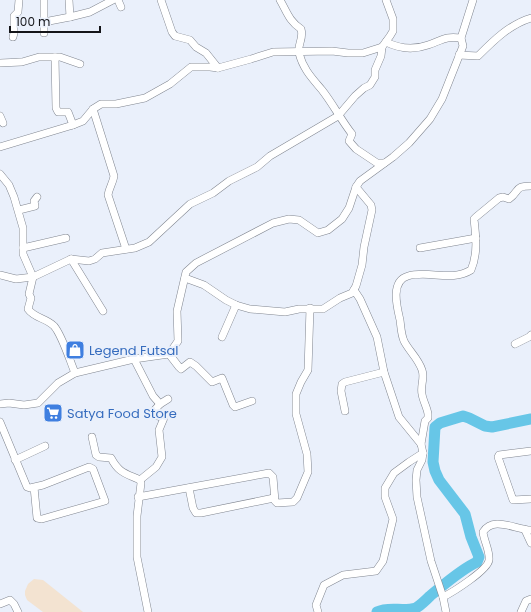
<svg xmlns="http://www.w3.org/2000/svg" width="531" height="612" viewBox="0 0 531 612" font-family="Poppins,sans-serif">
<rect width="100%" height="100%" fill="#eaf0fb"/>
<path fill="#f3e3d1" d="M34 579 43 580 83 612H43L27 600 25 595V591L28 584Z"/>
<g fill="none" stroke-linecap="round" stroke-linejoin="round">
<path stroke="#67c6e7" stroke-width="11" d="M377 612C389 606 402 612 416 608 421 605 426 600 430 596 445 584 460 570 477 562L479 557 471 537 465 514 439 480 435 471 433 462 435 427 440 423 463 416 469 418 485 426 492 427 531 419"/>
<defs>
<g id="minor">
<path d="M44 0V33"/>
<path d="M69 0 70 17"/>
<path d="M118 0 121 7"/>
<path d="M161 0 172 32 175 36 190 40 196 47 206 53 218 68"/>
<path d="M280 0C287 12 289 21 301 29 304 39 297 45 299 53 303 69 312 78 322 90 333 104 341 120 352 134L349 141 356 149 377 163H384"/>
<path d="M44 22 70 17 90 12 113 0"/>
<path d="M13 37 14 33V16L18 12 19 0"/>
<path d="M386 42C400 49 414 50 428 45 443 40 444 36 461 38"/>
<path d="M459 55 478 56C493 41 510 24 531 18"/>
<path d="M55 57 56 108 58 112H68L73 125"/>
<path d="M0 63 22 62 39 57H60L80 64"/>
<path d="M93 109 114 176C113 183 109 188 108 195L126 249"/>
<path d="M0 116 3 123"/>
<path d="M0 147 73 125 83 121 93 109 101 104H116L145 98 170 84 191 67H210L218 68 251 59 273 52 332 51 348 53H363L382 47"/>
<path d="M0 174 9 185 14 197 23 228V254L33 277 29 294 31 298 28 309C34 318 46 318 54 326 62 335 70 361 75 373"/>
<path d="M19 210 35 206 34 201 37 197"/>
<path d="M23 248 66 238"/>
<path d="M420 248 476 238"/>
<path d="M71 259 103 311"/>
<path d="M0 275 16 279 33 277 71 259 89 261 95 259 102 253 135 248 149 242 190 204 213 193 229 181 257 167 270 156 338 116 355 96 364 88 370 85 375 77V70L381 56 382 47 390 36 393 31V19L386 0"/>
<path d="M185 278 204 285 226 300 236 305 250 309 285 312 299 309H323L340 298 352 293 356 286 362 265 364 247 372 210 371 205 356 187"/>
<path d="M354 290 360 299 377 337 384 372 399 417 421 444 423 453 422 460 417 470 416 480 417 497 431 561 443 597"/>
<path d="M222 337 236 305"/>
<path d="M515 344 529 337 531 335"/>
<path d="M169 354 179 367 181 369 190 362 196 366 212 382 222 378 233 405 235 407 252 401"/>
<path d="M134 359 153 396 160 404 168 399"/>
<path d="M0 404 9 403 24 405 38 403 58 383 75 373 134 359 169 354 178 341 177 311 186 272 196 263 273 223 289 219 299 220 318 233 328 230 342 219 349 208 356 187 360 181 393 157 409 143 430 119 442 99 463 46 461 38 473 0"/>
<path d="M345 411 341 391 342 384 345 382 384 372"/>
<path d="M0 422 27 487 30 488 43 485 89 467 93 469 105 501 42 519 37 518 34 487"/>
<path d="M92 437 96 455 99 457 111 458C119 473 125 473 140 480L141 483 137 516V557L148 612"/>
<path d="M421 444 425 421 428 418V414C427 407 423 401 422 394 420 386 425 378 422 370 418 358 409 351 404 341 401 334 401 327 400 320 397 307 390 281 408 276 428 270 452 282 471 270 478 254 476 236 474 219L476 217 499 198 503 197 509 199C520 191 514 186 531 186"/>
<path d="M531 451 499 455 498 457 513 500 531 499"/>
<path d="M15 460 45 446"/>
<path d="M140 480 156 467 162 457 159 430 164 418 151 414 160 404"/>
<path d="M189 488 193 508 196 513H201L274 498"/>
<path d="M138 497 269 473 273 477 275 501 277 503 293 502 297 498 308 472 307 454 296 414V394L301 382 308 370 310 308"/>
<path d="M525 530 531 543"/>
<path d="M0 604 10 600 14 604 18 612"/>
<path d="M318 612 316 605 324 585 343 575 376 571 383 561 393 519 385 497V488L394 473 409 462 423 453"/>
<path d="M446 612 443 597C453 592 488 570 489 560 490 551 484 541 483 532 493 515 516 530 531 530"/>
<path d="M521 612 526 601 531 599"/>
</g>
</defs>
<use href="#minor" stroke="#818690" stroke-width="8"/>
<use href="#minor" stroke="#fff" stroke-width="7"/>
</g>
<defs>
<symbol id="shop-square" viewBox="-11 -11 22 22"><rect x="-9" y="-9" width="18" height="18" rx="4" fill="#3f7fe0" stroke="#eaf0fb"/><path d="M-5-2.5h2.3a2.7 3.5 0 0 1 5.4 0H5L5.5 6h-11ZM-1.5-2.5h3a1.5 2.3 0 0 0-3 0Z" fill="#fff"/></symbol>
<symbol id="supermarket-square" viewBox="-11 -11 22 22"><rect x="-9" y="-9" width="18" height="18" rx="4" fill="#3f7fe0" stroke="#eaf0fb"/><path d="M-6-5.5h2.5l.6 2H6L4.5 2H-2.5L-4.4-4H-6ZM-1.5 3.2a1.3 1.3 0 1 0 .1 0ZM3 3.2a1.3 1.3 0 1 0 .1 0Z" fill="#fff"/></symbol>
</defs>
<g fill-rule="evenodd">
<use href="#shop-square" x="64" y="339" width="22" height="22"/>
<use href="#supermarket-square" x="42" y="402" width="22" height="22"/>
</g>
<g text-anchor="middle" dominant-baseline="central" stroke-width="4" stroke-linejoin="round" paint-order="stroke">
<g font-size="13" fill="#366cbe" stroke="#eaf0fb" text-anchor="start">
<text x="89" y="350">Legend Futsal</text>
<text x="67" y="413">Satya Food Store</text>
</g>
</g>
<path d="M10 26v6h90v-6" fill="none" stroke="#141519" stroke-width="2"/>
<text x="16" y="26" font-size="12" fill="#141519" stroke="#eaf0fb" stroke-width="3" paint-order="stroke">100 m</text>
</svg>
